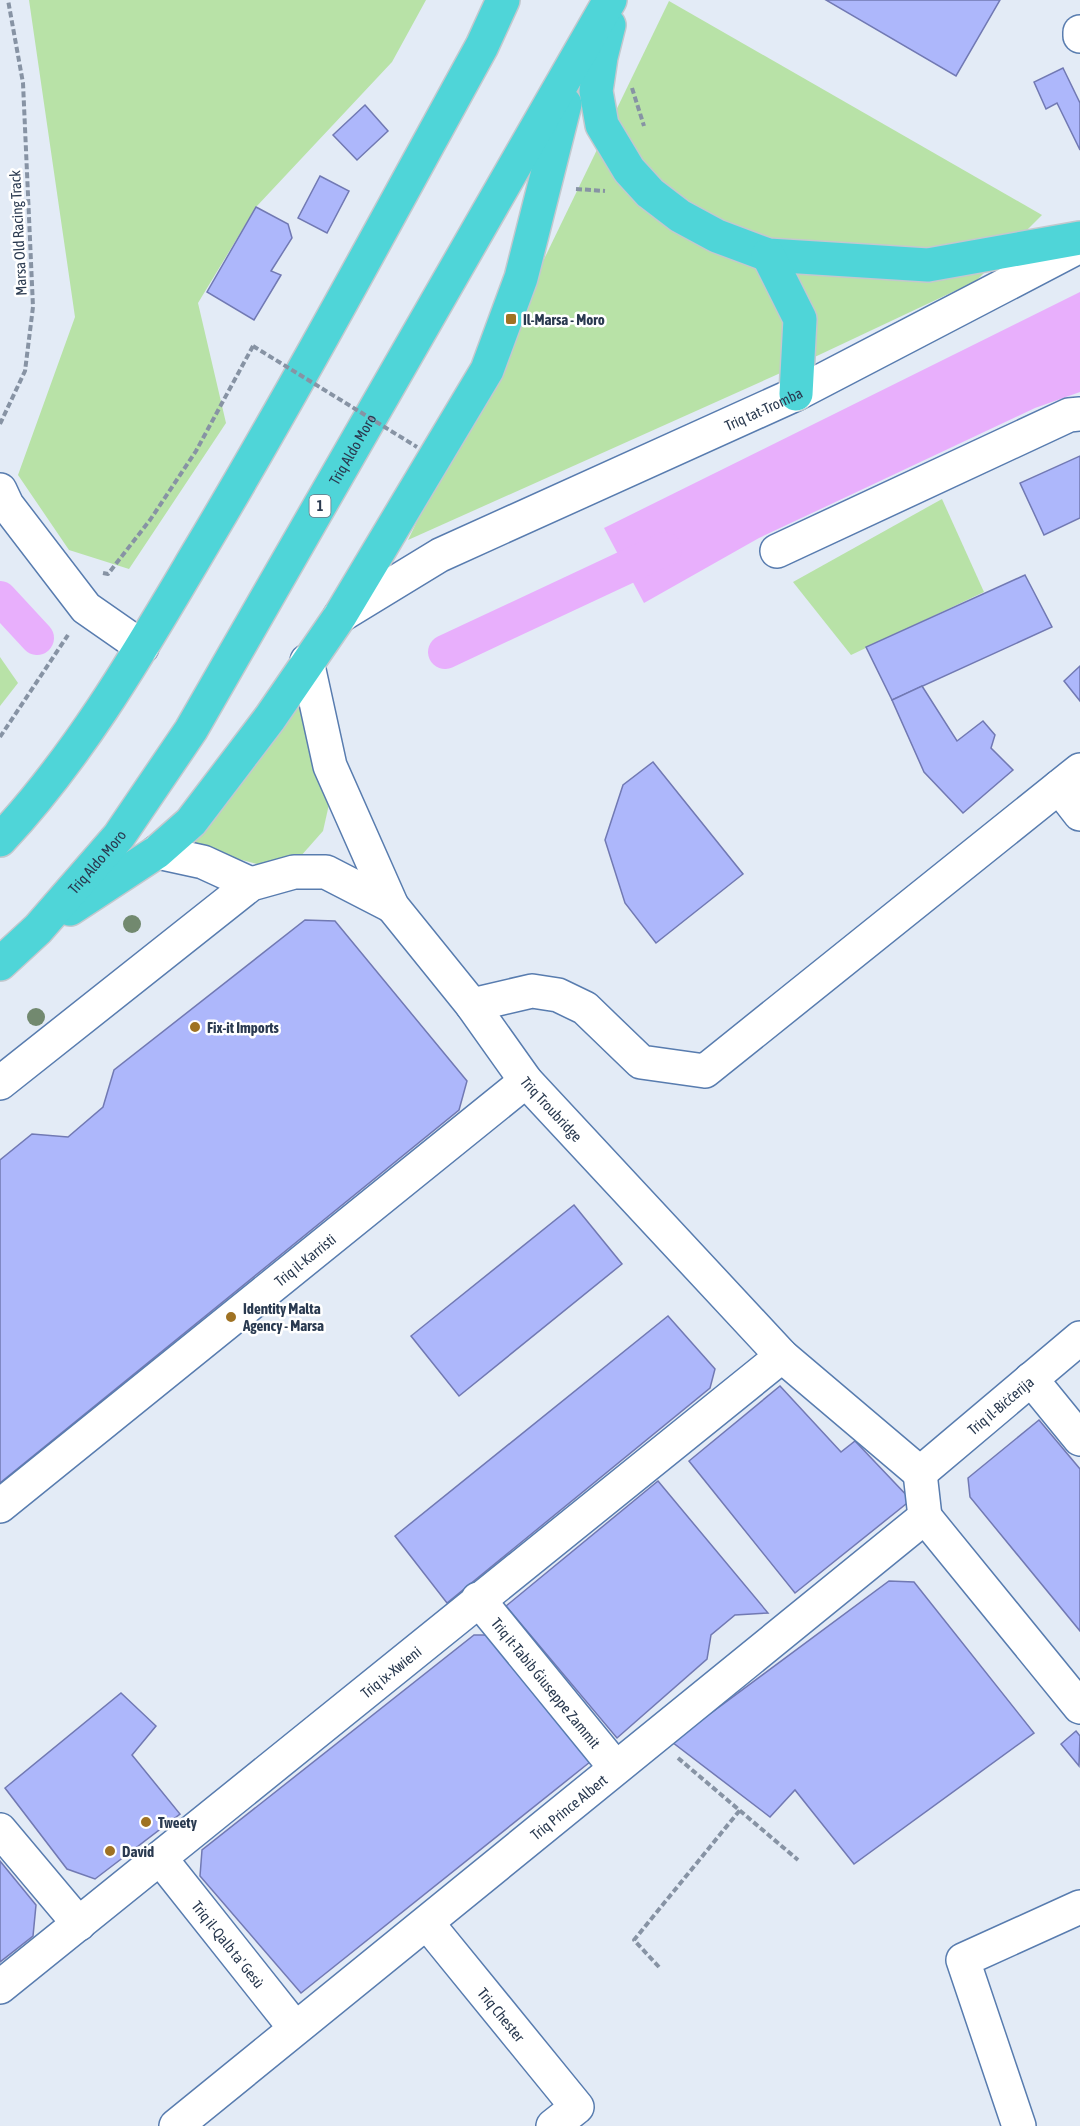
<svg xmlns="http://www.w3.org/2000/svg" width="1080" height="2126" viewBox="0 0 1080 2126" font-family="'Asap Condensed',sans-serif">
<rect width="100%" height="100%" fill="#e3ebf6"/>
<g fill="#b8e2a7">
<path d="M29 0H426L392 62 256 207 198 303 226 423 129 569 69 550 18 475 75 317Z"/>
<path d="M669 1 1042 215 976 281 785 371 408 540Z"/>
<path d="M942 499 984 592 851 655 793 582Z"/>
<path d="M0 657 18 683 0 706Z"/>
<path d="M299 701 330 800 323 831 300 857 272 868 187 845Z"/>
</g>
<path fill="#e8affc" d="M1080 292V392L1035 408 759 538 644 603 604 528Z"/>
<g fill="none" stroke-linecap="round" stroke-linejoin="round">
<g stroke="#e8affc" stroke-width="34">
<path d="M0 598 37 638"/>
<path d="M445 652 665 549"/>
</g>
</g>
<g fill="#adb7fb" stroke="#7179b3" stroke-width="1.5">
<path d="M826 0H1000L956 76Z"/>
<path d="M1063 68 1080 103V150L1057 103 1046 109 1034 82Z"/>
<path d="M365 105 388 131 357 160 333 135Z"/>
<path d="M320 176 349 191 327 233 298 218Z"/>
<path d="M256 207 288 224 292 238 271 271 281 275 254 320 207 292Z"/>
<path d="M1080 456V518L1044 535 1020 483Z"/>
<path d="M1025 575 1052 627 892 700 866 647Z"/>
<path d="M1080 666V701L1064 681Z"/>
<path d="M922 686 957 741 983 721 995 735 991 748 1013 770 963 813 924 772 892 700Z"/>
<path d="M653 762 743 874 656 943 625 903 605 840 623 785Z"/>
<path d="M305 920 335 921 467 1081 459 1110 0 1483V1160L32 1134 68 1137 103 1107 114 1070Z"/>
<path d="M574 1205 622 1264 459 1396 411 1336Z"/>
<path d="M668 1316 715 1369 710 1388 447 1603 395 1536Z"/>
<path d="M780 1386 841 1452 855 1441 911 1500 795 1593 689 1461Z"/>
<path d="M1039 1420 1080 1469V1631L970 1497 968 1478Z"/>
<path d="M658 1481 768 1613 735 1615 711 1635 707 1659 617 1738 506 1606Z"/>
<path d="M889 1581 914 1582 1034 1733 854 1864 795 1790 770 1817 672 1742Z"/>
<path d="M474 1635H487L590 1762 301 1993 200 1876 202 1850Z"/>
<path d="M121 1693 156 1726 132 1755 180 1814 95 1879 67 1869 5 1788Z"/>
<path d="M1076 1731 1080 1736 1079 1766 1061 1744Z"/>
<path d="M0 1861 36 1905 33 1936 0 1962Z"/>
</g>
<g fill="none" stroke-linecap="round" stroke-linejoin="round">
<defs>
<g id="minor">
<path d="M1080 32V36"/>
<path d="M0 490 7 505 86 608 142 647"/>
<path d="M777 551 1069 415 1080 414"/>
<path id="s1" d="M340 616 440 555 796 394 1080 246"/>
<path id="s2" d="M307 661 330 766 392 906 472 1005 526 1081 782 1356 920 1473"/>
<path d="M1059 787 1080 814"/>
<path d="M157 852 203 862 251 884"/>
<path d="M472 1005 532 991 558 995 585 1008 641 1062 705 1071 1080 770"/>
<path d="M0 1083 251 884 294 872H326L392 906"/>
<path d="M1031 1379 1080 1439"/>
<path id="s3" d="M920 1473 1080 1338"/>
<path id="s4" d="M0 1506 526 1081"/>
<path d="M925 1517 1080 1707"/>
<path id="s5" d="M478 1599 615 1767"/>
<path d="M0 1830 79 1924"/>
<path id="s6" d="M160 1858 295 2028"/>
<path id="s7" d="M427 1923 577 2107 553 2126"/>
<path id="s8" d="M0 1987 782 1356"/>
<path id="s9" d="M176 2126 925 1517 920 1473"/>
<path d="M1019 2126 963 1960 1080 1907"/>
</g>
<g id="highway">
<path d="M609 25 601 57 596 91 602 125 629 170 650 193 680 216 717 236 768 255 928 265 1080 238"/>
<path d="M768 255 800 319 796 394"/>
<path d="M0 840C79 756 138 654 196 556 296 389 388 217 482 46L503 0"/>
<path d="M70 909 157 852 191 822 270 718 340 616 487 370 521 278 565 104"/>
<path id="s10" d="M0 964 38 929 119 836 191 730 610 0"/>
</g>
</defs>
<use href="#minor" stroke="#587caf" stroke-width="36"/>
<use href="#highway" stroke="#c3c8ce" stroke-width="36"/>
<g stroke="#8793a4" stroke-width="4" stroke-dasharray="6 3" stroke-linecap="butt">
<path d="M632 88 644 126"/>
<path d="M576 189 605 191"/>
<path d="M0 424 25 371 33 307 23 83 8 0"/>
<path d="M103 573 108 574 150 520 196 451 253 346"/>
<path d="M0 737 68 635"/>
<path d="M678 1758 798 1860"/>
<path d="M659 1967 634 1940 740 1810"/>
</g>
<use href="#minor" stroke="#fff" stroke-width="33"/>
<use href="#highway" stroke="#4fd5d8" stroke-width="33"/>
<path stroke="#8793a4" stroke-width="4" stroke-dasharray="6 3" stroke-linecap="butt" d="M253 346 417 447"/>
</g>
<g fill="#72896f">
<circle cx="132" cy="924" r="9"/>
<circle cx="36" cy="1017" r="9"/>
</g>
<g fill="#9f7223" stroke="#fff" stroke-width="2">
<rect x="505" y="313" width="12" height="12" rx="3"/>
<circle cx="195" cy="1027" r="6"/>
<circle cx="231" cy="1317" r="6"/>
<circle cx="146" cy="1822" r="6"/>
<circle cx="110" cy="1851" r="6"/>
</g>
<g text-anchor="middle" dominant-baseline="central" stroke-width="5" stroke-linejoin="round" paint-order="stroke">
<rect fill="#fff" stroke="#6a7584" stroke-width="1.5" x="309.5" y="495" width="21" height="22" rx="4.5"/>
<g font-size="14" font-weight="bold" fill="#2a3a50">
<text x="320" y="506">1</text>
</g>
<g font-size="15" fill="#2a3a50" stroke="#fff">
<text transform="translate(18 233) rotate(-93)">Marsa Old Racing Track</text>
<text stroke="none"><textPath href="#s1" startOffset="472">Triq tat-Tromba</textPath></text>
<text stroke="none"><textPath href="#s10" startOffset="627">Triq Aldo Moro</textPath></text>
<text stroke="none"><textPath href="#s10" startOffset="141">Triq Aldo Moro</textPath></text>
<text stroke="none"><textPath href="#s2" startOffset="519">Triq Troubridge</textPath></text>
<text stroke="none"><textPath href="#s4" startOffset="392">Triq il-Karristi</textPath></text>
<text stroke="none"><textPath href="#s3" startOffset="105">Triq il-Biċċerija</textPath></text>
<text stroke="none"><textPath href="#s8" startOffset="502">Triq ix-Xwieni</textPath></text>
<text stroke="none"><textPath href="#s5" startOffset="108">Triq it-Tabib Ġiuseppe Zammit</textPath></text>
<text stroke="none"><textPath href="#s9" startOffset="506">Triq Prince Albert</textPath></text>
<text stroke="none"><textPath href="#s6" startOffset="110">Triq il-Qalb ta' Gesù</textPath></text>
<text stroke="none"><textPath href="#s7" startOffset="118">Triq Chester</textPath></text>
</g>
<g font-size="15" font-weight="bold" fill="#2a3a50" stroke="#fff" text-anchor="start">
<text x="523" y="319">Il-Marsa - Moro</text>
<text x="207" y="1027">Fix-it Imports</text>
<text x="243" y="1308">Identity Malta<tspan x="243" dy="17">Agency - Marsa</tspan></text>
<text x="158" y="1822">Tweety</text>
<text x="122" y="1851">David</text>
</g>
</g>
</svg>
